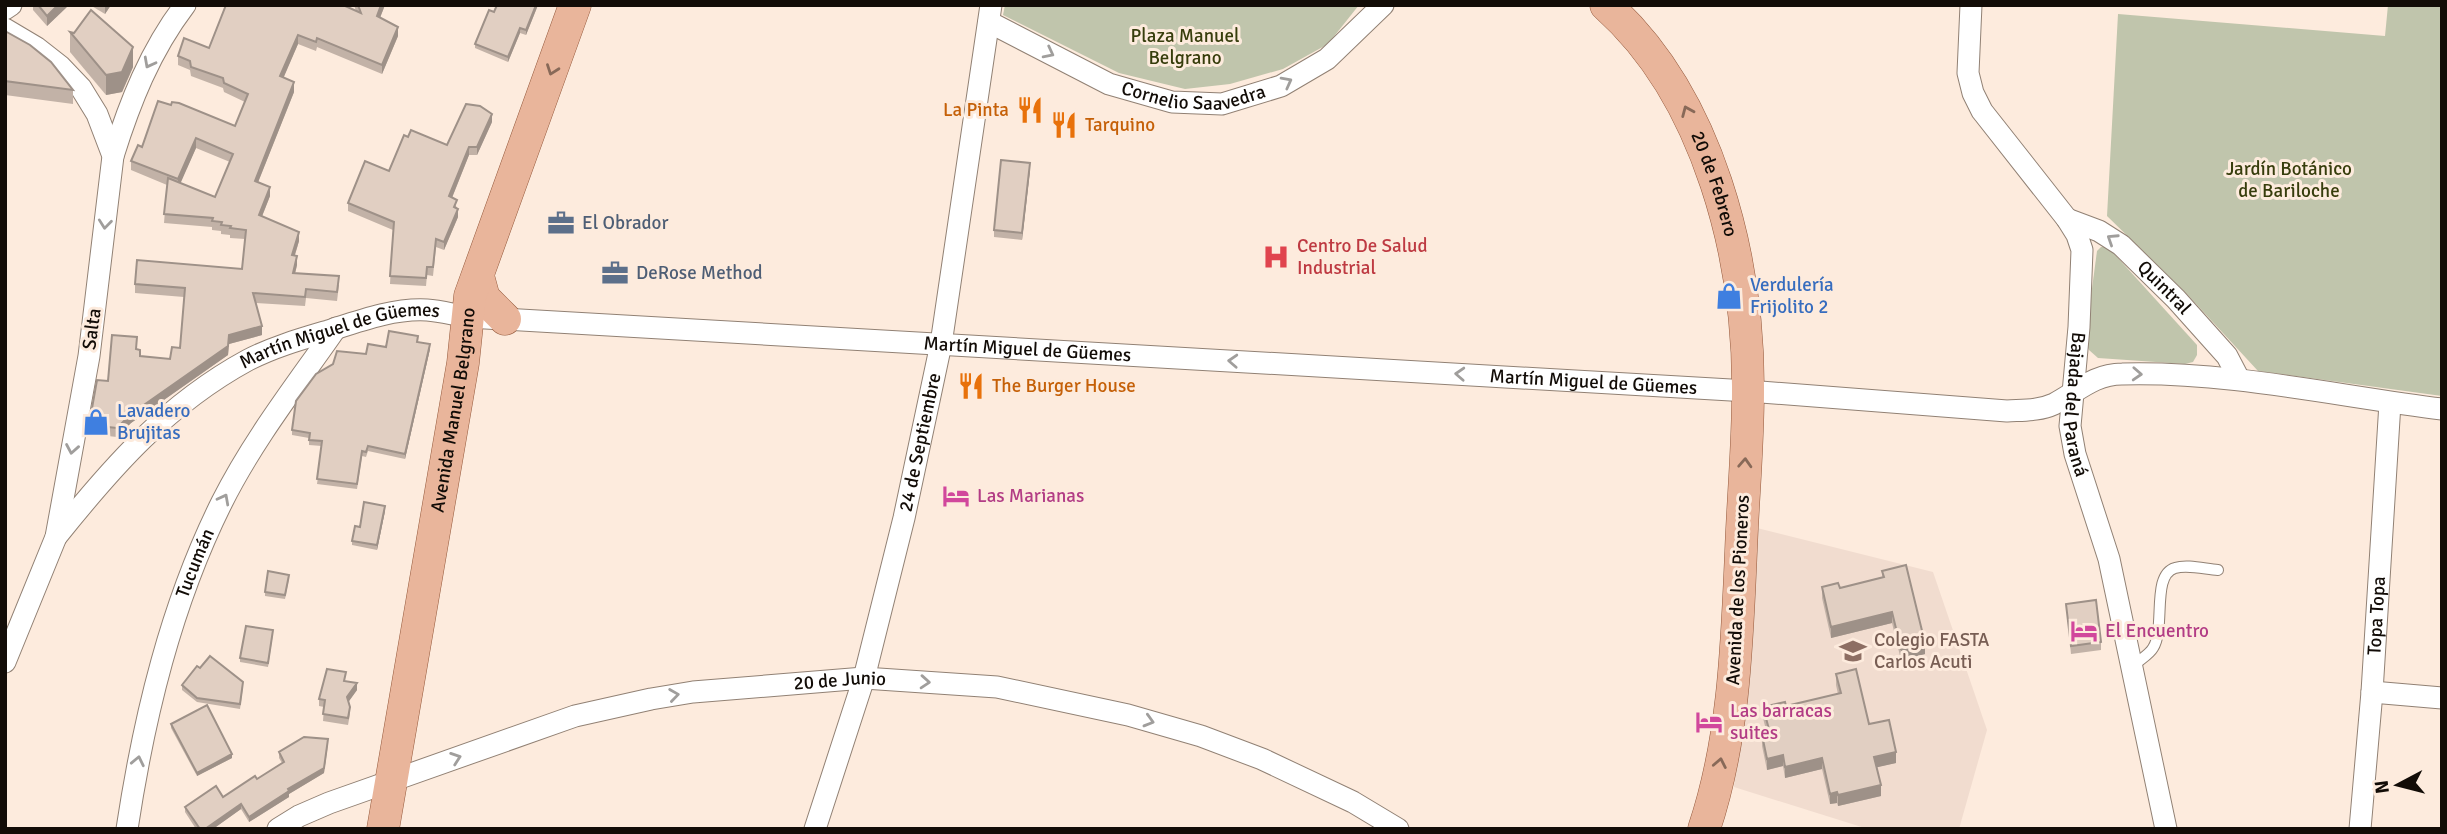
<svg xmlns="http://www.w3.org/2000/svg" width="2447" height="834" viewBox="0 0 2447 834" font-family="Signika,sans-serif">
<rect width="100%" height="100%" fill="#fdebdd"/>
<path fill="#f1dccf" d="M1757 528 1933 572 1987 730 1959 829H1868L1734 787Z"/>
<g fill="#c0c5ac">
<path d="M1005 5H1359L1328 44 1283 69 1230 84 1185 89 1119 73 1003 15Z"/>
<path d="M2388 5H2442V396L2258 371 2185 292 2107 216 2118 14 2385 36Z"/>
<path d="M2101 247H2108L2197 345V355L2193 362 2185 364 2098 358 2089 350 2085 341 2097 251Z"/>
</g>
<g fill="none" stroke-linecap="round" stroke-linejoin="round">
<defs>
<path id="service" d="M2133 666C2139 660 2149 655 2153 648 2166 628 2151 575 2175 568 2187 564 2205 569 2218 570"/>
<g id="minor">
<path id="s1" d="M1971 5 1968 73 1973 93 1982 111 2067 219 2077 235 2082 250 2079 327 2070 426 2075 454 2109 559 2166 829"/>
<path d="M5 9 11 5"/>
<path id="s2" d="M989 22 1109 84 1172 102 1222 104 1281 86 1327 59 1383 5"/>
<path d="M5 29 37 48 60 66 81 88 97 114 113 156 89 356 56 537 5 662"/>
<path d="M113 156C130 102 150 51 185 5"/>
<path id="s3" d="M2067 219 2099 231 2121 245 2176 299 2227 356 2239 379"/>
<path id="s4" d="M56 537C112 467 167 404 248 360 273 347 301 339 328 331 359 321 394 308 427 310 441 311 455 315 469 317L1748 391 2007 411C2022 410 2039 411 2054 404 2077 392 2094 374 2122 374 2228 371 2337 396 2442 409"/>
<path d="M2372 692 2442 698"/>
<path id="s5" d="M127 829C144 717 171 604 222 502 253 440 297 384 336 328"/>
<path id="s6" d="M278 829 299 816 329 803 575 716 651 699 693 692 864 678 997 687 1128 715 1201 736 1262 759 1353 802 1398 829"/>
<path id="s7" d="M815 829 864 678 904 518 941 344 991 5"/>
<path id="s8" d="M2360 829 2372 692 2390 403"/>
</g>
<g id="primary">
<path id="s9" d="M1606 5C1709 97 1749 258 1748 392 1748 445 1743 498 1741 551 1737 644 1734 740 1704 829"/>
<path d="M478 276 484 298 505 319"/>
<path id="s10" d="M383 829 463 363 470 296 575 5"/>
</g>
</defs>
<use href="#service" stroke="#918174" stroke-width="12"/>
<use href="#minor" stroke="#918174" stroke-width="23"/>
<use href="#primary" stroke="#94593c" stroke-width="33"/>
<use href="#service" stroke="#fff" stroke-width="10"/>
<use href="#minor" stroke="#fff" stroke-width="21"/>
<use href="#primary" stroke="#e9b59b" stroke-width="32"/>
</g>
<g fill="#c2b2a7" fill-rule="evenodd">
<path d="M33 5H69L47 26 33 10Z"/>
<path d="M90 5H111L105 14Z"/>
<path d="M354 5H385L380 18 398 36 382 74 317 47 316 51 298 44 283 78 294 92 258 182 270 196 262 216 299 241 295 255 297 265 295 273 339 285 337 301 306 298 305 306 256 303 262 335 229 344 228 355 131 423 117 437 89 434V425L108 381 137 349 140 356 170 359 180 348 184 297 135 293V284L242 269 245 239 230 238V235L221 234V231L212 230V227L164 223 167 185 131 170V161L171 105 235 126 245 102 224 92 223 88 191 76 190 70 178 65V56L356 11ZM196 148 230 162 215 197 180 183Z"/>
<path d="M538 5 526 35 520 33 508 62 475 48V44L494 12Z"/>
<path d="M5 31 73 90V104L5 95Z"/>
<path d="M70 32 133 67 122 92 106 95 70 52Z"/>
<path d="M492 122 477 155H469L452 198 457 208 458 217 444 250 436 247 433 276 427 275 426 286 390 284 393 230 348 211V203L389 171 408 137 447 145Z"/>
<path d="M1030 170 1022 240 994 237V230Z"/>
<path d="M418 342 430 349 405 459 368 451 366 457 362 456 357 489 317 484 322 446 309 445V438L292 435V430L366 354 386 347Z"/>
<path d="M385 511 377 550 352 545V541L360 527Z"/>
<path d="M1882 571 1925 654 1901 660 1892 623 1831 638 1822 598V587L1840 588 1882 577Z"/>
<path d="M289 579 285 599 265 596V592Z"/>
<path d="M2066 604 2101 642V650L2071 654Z"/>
<path d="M273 634 268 667 240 662V658Z"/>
<path d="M200 668 243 687 240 709 197 702 182 690V685Z"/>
<path d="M1836 674 1869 724 1896 763 1877 767 1881 796 1838 806 1837 803 1830 804 1822 769 1785 778 1783 766 1767 770 1762 746V735L1767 734 1763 718V707L1786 706 1838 694 1836 685Z"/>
<path d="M345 681 357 690 348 702 350 714 348 725 323 721 324 707 319 706V699Z"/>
<path d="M171 724 232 758 197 776 171 728Z"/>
<path d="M328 745 324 773 289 794V797L249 822 241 809 213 829H196L185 812V807L223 797 257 779 282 763 279 758V752Z"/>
</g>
<g fill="#9e9188">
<path d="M58 5H69L47 26V16Z"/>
<path d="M105 5H111L105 14Z"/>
<path d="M381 5H385L377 25V16Z"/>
<path d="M536 5H538L526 35V30Z"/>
<path d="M398 27V36L382 74V65Z"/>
<path d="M520 28V33L508 62V57Z"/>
<path d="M298 35V44L280 86V76Z"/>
<path d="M133 47V67L122 92 106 95V75Z"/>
<path d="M294 82V92L255 190V181Z"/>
<path d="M492 114V122L477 155V147Z"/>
<path d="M196 138V148L178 189V179Z"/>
<path d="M469 147V155L449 205V196Z"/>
<path d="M1030 163V170L1022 240V233Z"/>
<path d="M270 187V196L259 224V215Z"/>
<path d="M458 209V217L444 250V242Z"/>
<path d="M299 232V241L292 264V255Z"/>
<path d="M297 256V265L293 282V273Z"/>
<path d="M262 326V335L229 344 228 355 131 423 117 437V428L131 414 229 335Z"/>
<path d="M430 344V349L405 459V454Z"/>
<path d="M385 506V511L377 550V545Z"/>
<path d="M1892 612V623L1831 638V627Z"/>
<path d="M1925 643V654L1901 660V649Z"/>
<path d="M357 683V690L347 704V697Z"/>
<path d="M328 739 324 773 289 794V797L249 822V817L288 789Z"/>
<path d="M1896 752V763L1874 768V757Z"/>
<path d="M232 754V758L197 776V773Z"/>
<path d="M1783 755V766L1767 770V759Z"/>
<path d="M1822 758V769L1785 778V767Z"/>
<path d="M1881 785V796L1838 806V795Z"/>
<path d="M1837 792V803L1830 804V794Z"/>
<path d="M241 804V809L213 829H205Z"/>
</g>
<g fill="#e1cfc2" stroke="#9e9188" stroke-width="2">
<path d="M38 5H58L47 16Z"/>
<path d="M226 5H343L361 13 358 5H381L377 16 398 27 382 65 317 38 316 42 298 35 280 76 294 82 255 181 270 187 259 215 299 232 292 255 297 256 293 273 339 276 337 292 306 289 305 297 253 293 262 326 229 335 228 346 131 414 117 428 89 425 97 380 108 381 112 335 137 337 136 349 140 350V356L170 359 172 347 180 348 185 288 135 284 137 260 242 269 246 230 230 228 231 226 221 225 222 222 212 221 213 218 164 214 168 178 215 197 233 154 196 138 178 179 131 161 138 145 142 147 158 101 171 105 172 102 179 103 235 126 248 94 224 83 223 78 191 67 190 61 178 56 184 38 209 48Z"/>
<path d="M497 5H536L526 30 520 28 508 57 475 44 489 10 494 12Z"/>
<path d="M91 10 133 47 122 72 106 75 70 32 74 33Z"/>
<path d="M5 31 30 45 51 62 73 90 5 81Z"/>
<path d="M466 104 480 106 492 114 477 147H469L449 196 457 200 454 207 458 209 444 242 436 239 433 267H427L426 278 390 276 394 222 348 203 365 161 389 171 404 135 408 137 411 130 447 145Z"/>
<path d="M1001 160 1030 163 1022 233 994 230Z"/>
<path d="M389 331 418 336 417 342 430 344 405 454 368 446 366 452 362 451 357 484 317 479 322 441 309 440 310 433 292 430 296 401 316 374 333 364 337 351 366 354 368 344 386 347Z"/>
<path d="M364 502 385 506 377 545 352 541 355 526 360 527Z"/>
<path d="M1906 565 1925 643 1901 649 1892 612 1831 627 1822 587 1838 583 1840 588 1884 577 1882 571Z"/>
<path d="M268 571 289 575 285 595 265 592Z"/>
<path d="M2096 600 2101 642 2071 646 2066 604Z"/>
<path d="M246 626 273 630 268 663 240 658Z"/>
<path d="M210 656 243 682 240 704 197 698 182 685 197 666 200 668Z"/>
<path d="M327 669 346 672 344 681 357 683 347 697 350 707 348 718 323 714 325 700 319 699Z"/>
<path d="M1856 669 1869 724 1889 720 1896 752 1874 757 1881 785 1838 795 1837 792 1830 794 1822 758 1785 767 1783 755 1767 759 1762 735 1770 733 1763 707 1785 702 1786 706 1841 693 1836 674Z"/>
<path d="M207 705 232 754 197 773 171 724Z"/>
<path d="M304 737 328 739 324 768 288 789 289 791 249 817 241 804 205 829H200L185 807 216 786 223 797 255 776 257 779 284 762 279 752Z"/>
</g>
<defs><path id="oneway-chevron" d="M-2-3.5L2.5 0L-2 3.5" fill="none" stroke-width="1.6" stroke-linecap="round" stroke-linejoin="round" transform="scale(1.75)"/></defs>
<g stroke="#a09e9c">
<use href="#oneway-chevron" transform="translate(1049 53) rotate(27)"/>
<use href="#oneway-chevron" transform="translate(149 63) rotate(118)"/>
<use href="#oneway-chevron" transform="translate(1287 82) rotate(-28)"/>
<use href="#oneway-chevron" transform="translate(105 224) rotate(96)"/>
<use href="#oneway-chevron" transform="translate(2112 239) rotate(-147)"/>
<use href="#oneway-chevron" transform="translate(1233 361) rotate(-177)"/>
<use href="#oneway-chevron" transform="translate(1460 374) rotate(-177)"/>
<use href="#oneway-chevron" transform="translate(2137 374) rotate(3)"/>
<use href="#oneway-chevron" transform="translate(72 449) rotate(100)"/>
<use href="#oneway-chevron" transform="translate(224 499) rotate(-62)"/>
<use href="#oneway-chevron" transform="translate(925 682) rotate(4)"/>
<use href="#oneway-chevron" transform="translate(674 695) rotate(-8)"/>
<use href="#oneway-chevron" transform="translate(1149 721) rotate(16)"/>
<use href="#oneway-chevron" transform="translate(456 758) rotate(-19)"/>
<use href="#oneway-chevron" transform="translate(138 761) rotate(-78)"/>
</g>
<g stroke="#886958">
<use href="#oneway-chevron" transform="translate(552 70) rotate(110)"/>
<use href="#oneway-chevron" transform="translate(1687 111) rotate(-113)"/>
<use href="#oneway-chevron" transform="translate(1745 463) rotate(-87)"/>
<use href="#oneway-chevron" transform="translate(1720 763) rotate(-79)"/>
</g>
<defs>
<symbol id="restaurant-bare" viewBox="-9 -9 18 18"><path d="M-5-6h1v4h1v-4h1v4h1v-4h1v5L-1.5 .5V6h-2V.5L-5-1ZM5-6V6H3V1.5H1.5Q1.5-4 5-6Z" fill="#e8710a" stroke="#fdebdd" stroke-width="2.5" paint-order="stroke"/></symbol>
<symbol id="office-bare" viewBox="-9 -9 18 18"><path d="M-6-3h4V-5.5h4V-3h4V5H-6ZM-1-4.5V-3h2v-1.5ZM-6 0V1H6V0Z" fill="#5c6f8a" stroke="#fdebdd" stroke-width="2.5" paint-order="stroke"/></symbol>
<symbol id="hospital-bare" viewBox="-9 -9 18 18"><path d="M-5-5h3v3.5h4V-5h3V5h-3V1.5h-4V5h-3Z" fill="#e0444e" stroke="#fdebdd" stroke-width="2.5" paint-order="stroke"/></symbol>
<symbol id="shop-bare" viewBox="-9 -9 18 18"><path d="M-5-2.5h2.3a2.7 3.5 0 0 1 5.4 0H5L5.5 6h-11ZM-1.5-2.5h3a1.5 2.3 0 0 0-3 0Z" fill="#3f7fe0" stroke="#fdebdd" stroke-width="2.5" paint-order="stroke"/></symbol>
<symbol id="hotel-bare" viewBox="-9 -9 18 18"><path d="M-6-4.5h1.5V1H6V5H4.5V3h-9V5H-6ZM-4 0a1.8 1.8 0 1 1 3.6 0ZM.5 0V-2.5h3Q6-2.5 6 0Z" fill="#d1479c" stroke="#fdebdd" stroke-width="2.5" paint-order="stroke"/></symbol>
<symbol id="university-bare" viewBox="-9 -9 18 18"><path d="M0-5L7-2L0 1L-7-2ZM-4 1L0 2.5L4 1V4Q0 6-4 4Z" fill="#8d6e63" stroke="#fdebdd" stroke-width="2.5" paint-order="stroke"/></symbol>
</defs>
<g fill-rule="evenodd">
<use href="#restaurant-bare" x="1011" y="91" width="38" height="38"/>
<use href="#restaurant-bare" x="1045" y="106" width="38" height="38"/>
<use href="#office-bare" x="542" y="204" width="38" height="38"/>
<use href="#hospital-bare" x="1257" y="238" width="38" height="38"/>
<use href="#office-bare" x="596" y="254" width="38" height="38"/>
<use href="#shop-bare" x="1710" y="277" width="38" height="38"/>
<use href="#restaurant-bare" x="952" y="367" width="38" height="38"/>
<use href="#shop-bare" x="77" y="403" width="38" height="38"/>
<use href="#hotel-bare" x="937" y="477" width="38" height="38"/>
<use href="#hotel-bare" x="2065" y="612" width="38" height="38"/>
<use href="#university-bare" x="1834" y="632" width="38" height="38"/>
<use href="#hotel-bare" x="1690" y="703" width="38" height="38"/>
</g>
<g text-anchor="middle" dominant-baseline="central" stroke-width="6" stroke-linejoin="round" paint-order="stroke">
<g font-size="19" fill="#373d0c" stroke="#fdebdd">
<text x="1185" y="36">Plaza Manuel<tspan x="1185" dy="22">Belgrano</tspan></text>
<text x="2289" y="169">Jardín Botánico<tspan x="2289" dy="22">de Bariloche</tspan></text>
</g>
<g font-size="19" fill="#120c07" stroke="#fdebdd">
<text stroke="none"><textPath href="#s2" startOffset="222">Cornelio Saavedra</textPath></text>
<text stroke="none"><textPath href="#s9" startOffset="212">20 de Febrero</textPath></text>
<text stroke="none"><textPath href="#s3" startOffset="121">Quintral</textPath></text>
<text transform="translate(92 329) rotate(-82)">Salta</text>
<text stroke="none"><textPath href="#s4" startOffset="359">Martín Miguel de Güemes</textPath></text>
<text stroke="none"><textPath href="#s4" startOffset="1052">Martín Miguel de Güemes</textPath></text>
<text stroke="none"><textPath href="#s4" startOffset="1619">Martín Miguel de Güemes</textPath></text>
<text stroke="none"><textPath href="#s1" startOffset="436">Bajada del Paraná</textPath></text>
<text stroke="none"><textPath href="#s10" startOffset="425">Avenida Manuel Belgrano</textPath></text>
<text stroke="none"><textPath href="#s7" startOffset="401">24 de Septiembre</textPath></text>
<text stroke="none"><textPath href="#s5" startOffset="275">Tucumán</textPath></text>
<text transform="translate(1738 590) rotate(-87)">Avenida de los Pioneros</text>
<text stroke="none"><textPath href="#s8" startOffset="214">Topa Topa</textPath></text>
<text stroke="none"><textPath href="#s6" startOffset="586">20 de Junio</textPath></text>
</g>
<g font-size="19" fill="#c56008" stroke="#fdebdd" text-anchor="start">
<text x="1009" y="110" text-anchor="end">La Pinta</text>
<text x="1085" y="125">Tarquino</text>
<text x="992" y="386">The Burger House</text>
</g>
<g font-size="19" fill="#4e5e75" stroke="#fdebdd" text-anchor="start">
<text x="582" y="223">El Obrador</text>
<text x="636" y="273">DeRose Method</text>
</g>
<g font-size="19" fill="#be3a42" stroke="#fdebdd" text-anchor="start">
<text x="1297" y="246">Centro De Salud<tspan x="1297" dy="22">Industrial</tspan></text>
</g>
<g font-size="19" fill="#366cbe" stroke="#fdebdd" text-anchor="start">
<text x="1750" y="285">Verdulería<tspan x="1750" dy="22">Frijolito 2</tspan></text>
<text x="117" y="411">Lavadero<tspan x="117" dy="22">Brujitas</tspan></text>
</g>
<g font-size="19" fill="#b23c85" stroke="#fdebdd" text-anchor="start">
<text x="977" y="496">Las Marianas</text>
<text x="2105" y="631">El Encuentro</text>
<text x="1730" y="711">Las barracas<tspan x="1730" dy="22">suites</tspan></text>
</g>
<g font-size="19" fill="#785e54" stroke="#fdebdd" text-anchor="start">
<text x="1874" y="640">Colegio FASTA<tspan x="1874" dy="22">Carlos Acuti</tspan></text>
</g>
</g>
<rect width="2447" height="834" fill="none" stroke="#120c07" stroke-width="14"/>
<g transform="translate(2398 785) rotate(263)" stroke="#fdebdd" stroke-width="5" paint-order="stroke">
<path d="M0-5L12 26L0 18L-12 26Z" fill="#120c07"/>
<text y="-10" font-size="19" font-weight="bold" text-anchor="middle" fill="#120c07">N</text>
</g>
</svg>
